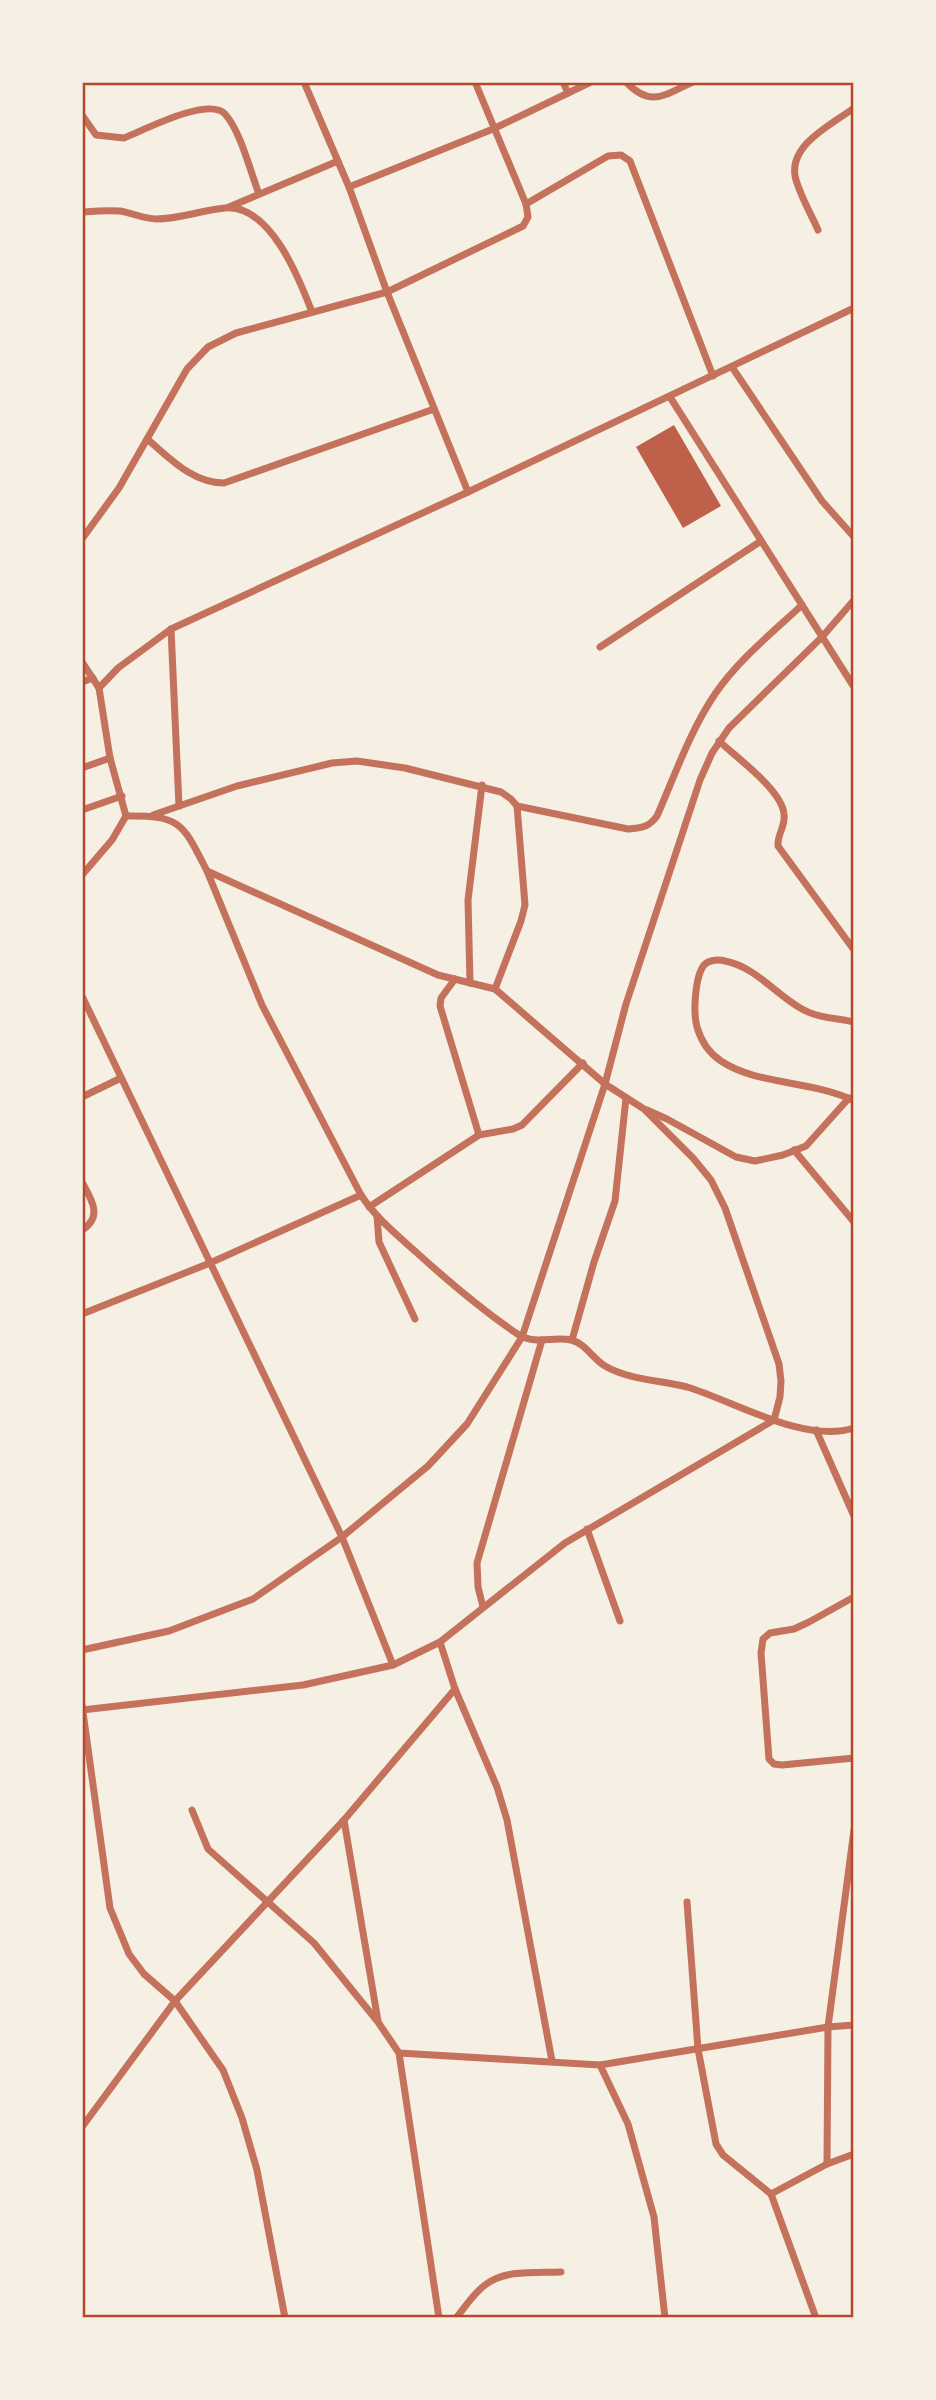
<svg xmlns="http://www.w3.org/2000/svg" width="936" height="2400" viewBox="0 0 936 2400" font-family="Helvetica,sans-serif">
<rect width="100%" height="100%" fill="#f6efe4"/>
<path fill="#bf614a" d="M674 425 721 506 683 528 636 447Z"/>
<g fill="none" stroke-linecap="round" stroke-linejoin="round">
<g stroke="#c5725c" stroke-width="7">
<path d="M304 82 349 187 387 292 468 492"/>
<path d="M563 82 568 93"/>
<path d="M626 82C651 108 664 95 693 82"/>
<path d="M82 115 96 135 124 138C144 130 209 96 225 114 241 132 250 171 259 194"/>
<path d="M349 187 493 129 591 82"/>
<path d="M526 204 608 156 621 155 630 161 713 376"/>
<path d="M229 207 338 161"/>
<path d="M82 212C95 211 107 210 120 211 132 213 145 219 156 219 180 219 202 210 225 208 270 204 299 278 312 312"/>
<path d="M818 230C811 214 801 197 796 180 786 146 831 125 854 108"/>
<path d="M732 367 822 501 854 537"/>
<path d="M670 397 854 687"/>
<path d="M147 439C170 458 192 483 224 483L434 409"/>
<path d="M82 539 119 488 187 369 208 347 236 333 387 292 523 226 528 217 526 204 475 82"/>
<path d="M171 629 179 806"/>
<path d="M600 647 761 541"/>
<path d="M82 662 99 688 110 758 126 816 112 840 82 875"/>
<path d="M82 682 93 678"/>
<path d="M99 688 118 668 171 629 468 492 854 308"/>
<path d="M719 741C737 758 782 790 784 814 786 826 777 834 778 846L854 950"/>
<path d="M82 768 110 758"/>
<path d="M517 806 628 829C642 828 649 827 657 816 675 775 690 731 715 694 738 660 772 633 802 605"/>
<path d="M82 810 122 796"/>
<path d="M153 815 237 786 332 763 357 761 405 768 501 792 511 799 517 806 525 905 521 921 495 989"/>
<path d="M207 871 262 1005 361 1195C375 1217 396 1234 416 1252 448 1281 483 1311 519 1335 535 1345 555 1336 571 1340 585 1343 593 1359 605 1366 629 1380 660 1380 687 1387 734 1401 804 1444 854 1428"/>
<path d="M455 979 441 998 440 1006 479 1135"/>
<path d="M470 983 468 900 482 785"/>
<path d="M82 996 342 1537 393 1665"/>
<path d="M854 1022C837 1018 817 1018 802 1009 776 995 756 967 725 961 717 959 706 960 702 968 695 981 693 1013 697 1027 701 1041 709 1053 721 1061 756 1085 816 1081 854 1101"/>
<path d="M82 1097 121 1078"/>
<path d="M647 1110 667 1119 736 1157 755 1161 783 1155 806 1146 849 1098"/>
<path d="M794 1150 854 1222"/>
<path d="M82 1182C92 1200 103 1217 82 1230"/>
<path d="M369 1207 479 1135 513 1129 522 1125 583 1063"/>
<path d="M377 1216 379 1242 415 1319"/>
<path d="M82 1314 210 1263 361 1195"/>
<path d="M572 1340 594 1262 615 1201 626 1098"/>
<path d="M816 1430 854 1516"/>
<path d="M587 1529 620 1621"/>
<path d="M854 1597 809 1622 794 1629 770 1633 763 1639 761 1653 769 1759 774 1764 782 1765 854 1758"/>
<path d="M483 1607 478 1587 477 1563 542 1340"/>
<path d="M440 1642 455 1689 497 1787 507 1820 552 2061"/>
<path d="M82 1650 169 1631 253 1599 342 1537 428 1466 467 1424 522 1337 605 1084 626 1004 700 780 712 753 729 728 822 637 854 600"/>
<path d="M82 1705 110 1908 129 1954 144 1974 175 2001 223 2070 242 2118 257 2170 285 2318"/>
<path d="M82 1710 303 1685 393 1665 440 1642 565 1543 774 1420 780 1397 781 1381 779 1364 725 1208 711 1180 693 1158 644 1109 605 1084 495 989 438 975 207 871C183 824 181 815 126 816"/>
<path d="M192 1810 208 1849 314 1943 378 2022 399 2053 600 2065 828 2027 854 2025"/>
<path d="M344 1820 378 2021"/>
<path d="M687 1902 698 2049 716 2144 723 2155 771 2194 816 2318"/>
<path d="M399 2053 439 2318"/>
<path d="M600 2065 628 2124 654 2217 665 2318"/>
<path d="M82 2127 175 2001 344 1820 455 1689"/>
<path d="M827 2164 828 2027 854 1830"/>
<path d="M771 2194 827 2164 854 2154"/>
<path d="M456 2318C465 2307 474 2293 485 2285 506 2269 536 2273 561 2272"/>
</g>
</g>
<rect width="936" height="2400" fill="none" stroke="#f6efe4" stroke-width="168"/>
<rect x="84" y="84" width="768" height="2232" fill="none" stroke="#b5482f" stroke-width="2.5"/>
</svg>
